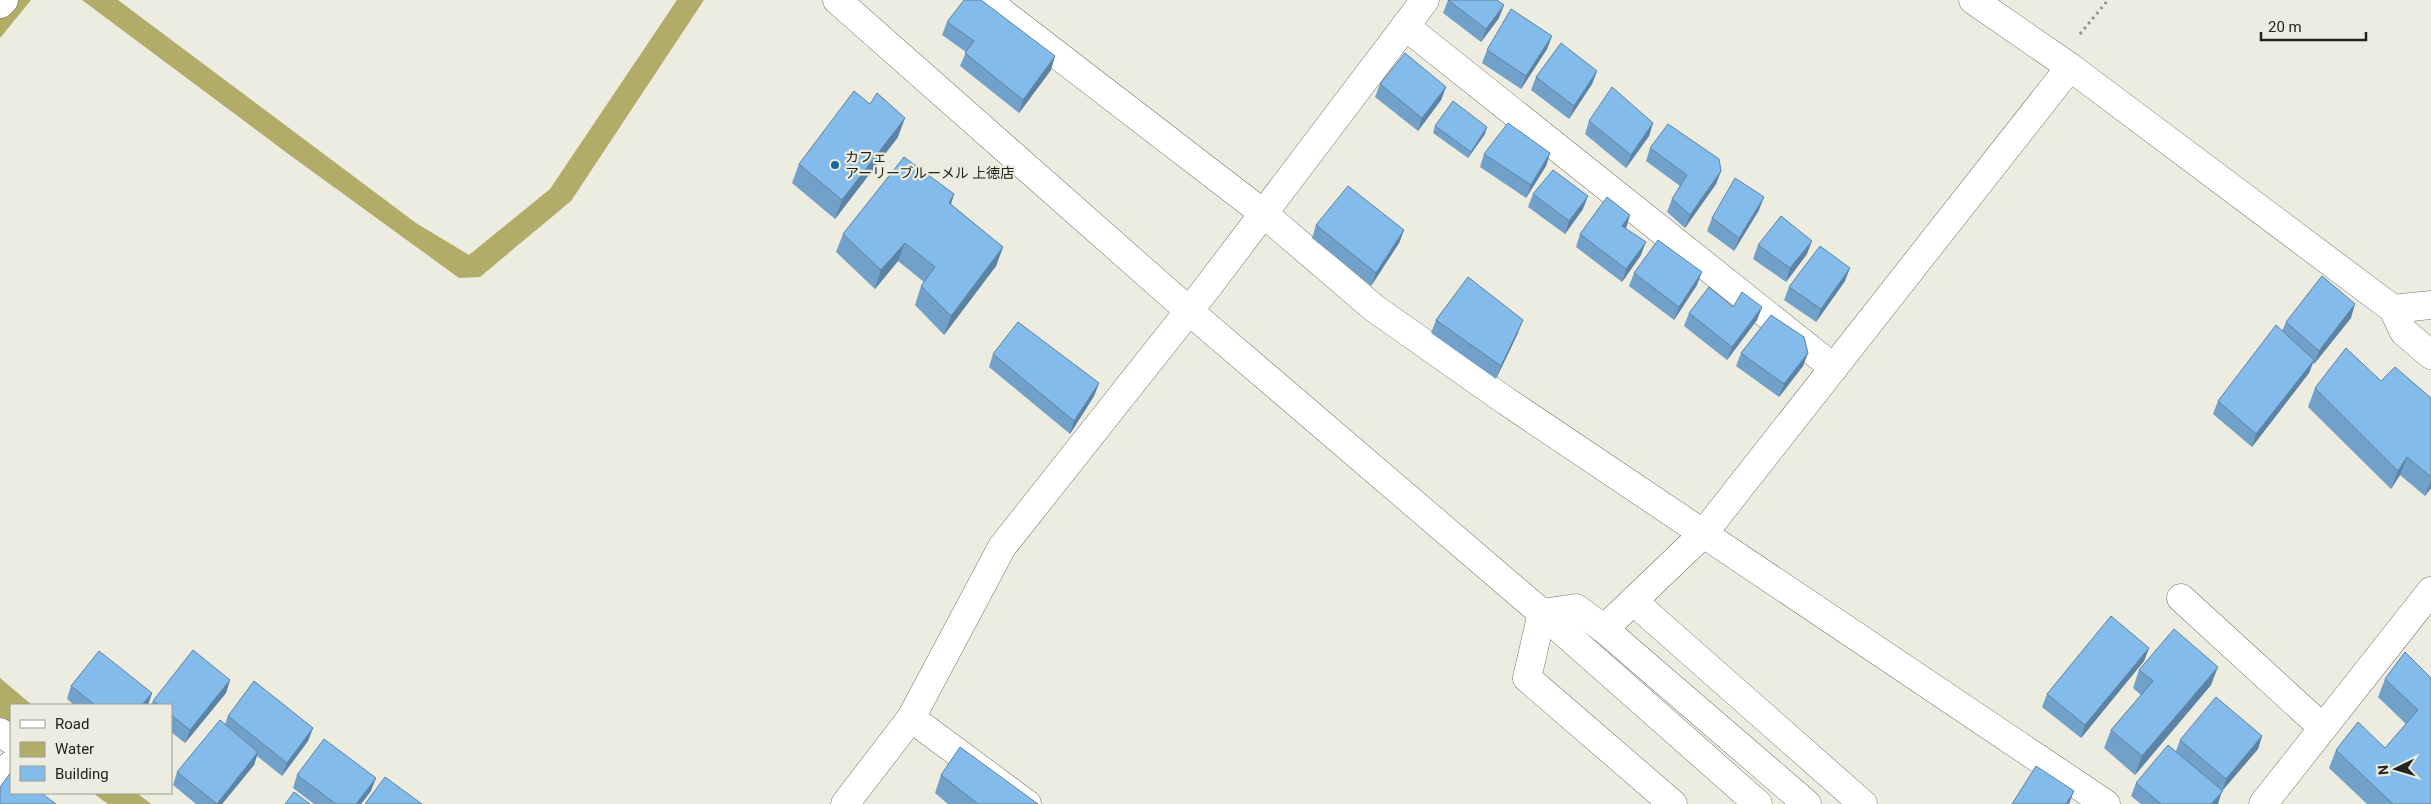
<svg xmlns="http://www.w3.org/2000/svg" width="2431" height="804" viewBox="0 0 2431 804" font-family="Roboto,'Noto Sans JP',sans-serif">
<rect width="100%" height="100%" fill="#edece0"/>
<g fill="#b1ac68">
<path d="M9 0H31L0 38V11Z"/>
<path d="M82 0H118L416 223 469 255 550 189 677 0H704L571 201 480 277 459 278 287 153Z"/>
<path d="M0 678 32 705H11V728L0 719Z"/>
<path d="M93 793H137L151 804H108Z"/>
</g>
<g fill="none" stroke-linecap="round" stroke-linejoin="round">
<defs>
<g id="minor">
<path d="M837 0 1188 310 1542 613 1758 804"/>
<path d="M986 0 1263 213 1374 308 1506 401 2106 804"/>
<path d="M1973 0 2070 67 2393 309 2431 305"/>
<path d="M0 4 4 0"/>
<path d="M1405 26 1834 368"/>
<path d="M2393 309 2404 332 2431 355"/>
<path d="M2181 598 2323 728"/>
<path d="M1633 601 1863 804"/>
<path d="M1604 629 1703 534 2070 67"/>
<path d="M911 718 1027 804"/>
<path d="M0 732 11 740"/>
<path d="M0 781 11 765"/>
<path d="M845 804 911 718 1002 547 1207 288 1425 0"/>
<path d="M1673 804 1527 678 1542 613 1576 608 1604 629 1807 804"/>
<path d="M2263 804 2431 591"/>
</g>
</defs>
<use href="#minor" stroke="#77766c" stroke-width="29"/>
<path stroke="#919188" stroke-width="3" stroke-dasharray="2.5 4" stroke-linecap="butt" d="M2080 34 2108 0"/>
<use href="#minor" stroke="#fff" stroke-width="28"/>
</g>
<g fill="#71a1c9">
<path d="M1448 0 1499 18 1481 42 1443 13Z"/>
<path d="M947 22 1051 70 1019 113 960 66 966 52 942 35Z"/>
<path d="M1552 36 1547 49 1521 89 1482 63 1487 50Z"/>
<path d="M1597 71 1592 84 1569 119 1531 90 1536 77Z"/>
<path d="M1380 84 1446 87 1441 100 1418 131 1375 97Z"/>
<path d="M870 104 898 137 835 219 792 183 799 164Z"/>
<path d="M1589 121 1653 123 1649 136 1626 168 1585 134Z"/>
<path d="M1435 126 1485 134 1468 158 1433 133Z"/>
<path d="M1650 148 1721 171 1716 184 1685 228 1667 212 1672 199 1680 186 1646 161Z"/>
<path d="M1550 153 1546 166 1526 198 1480 167 1484 154Z"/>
<path d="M954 194 951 204 1003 247 996 266 944 335 915 305 921 286 924 282 898 261 875 289 836 252 843 234Z"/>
<path d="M1533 194 1583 209 1565 234 1528 207Z"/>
<path d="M1759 210 1734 251 1707 231 1712 218Z"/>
<path d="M1630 215 1626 228 1641 255 1622 282 1576 247 1580 234Z"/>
<path d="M1316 225 1404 230 1399 243 1371 286 1312 238Z"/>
<path d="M1758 245 1807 254 1786 282 1753 259Z"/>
<path d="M1634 273 1697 285 1674 320 1629 286Z"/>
<path d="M1845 281 1816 322 1784 300 1789 287Z"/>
<path d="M1762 307 1757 320 1727 360 1684 326 1689 313Z"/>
<path d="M2351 318 2314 364 2313 363 2309 373 2252 447 2213 414 2218 401 2282 331 2286 322Z"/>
<path d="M1436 320 1518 333 1496 379 1431 333Z"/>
<path d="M1741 353H1808L1803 366 1779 397 1736 366Z"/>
<path d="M993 354 1099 383 1094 396 1070 434 989 367Z"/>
<path d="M2381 381 2431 398V488L2425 496 2400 475 2391 489 2308 407 2315 388Z"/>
<path d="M2149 648 2144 661 2081 738 2042 707 2047 694Z"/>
<path d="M2139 670 2211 685 2135 775 2104 748 2111 730 2141 695 2133 688Z"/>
<path d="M2431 678V804H2367L2329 768 2336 750 2385 748 2406 724 2378 697 2385 679Z"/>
<path d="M230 680 226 693 185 743 171 732V705H151L153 701Z"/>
<path d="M71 686 152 693 148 705H74L67 699Z"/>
<path d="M228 716 313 728 308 741 282 776 257 756 254 765 222 804H196L173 785 177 772 225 724Z"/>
<path d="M2262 736 2258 749 2222 791 2217 804H2141L2131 796 2136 783 2176 751 2180 740Z"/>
<path d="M297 775 371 791 361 804H314L293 788Z"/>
<path d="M941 775 1038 804H948L935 793Z"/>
</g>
<g fill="#5c83a4">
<path d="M1504 5 1499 18 1481 42 1486 29Z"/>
<path d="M1552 36 1547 49 1521 89 1526 76Z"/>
<path d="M1055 56 1051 70 1019 113 1023 100Z"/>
<path d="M1597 71 1592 84 1569 119 1574 106Z"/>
<path d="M1446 87 1441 100 1418 131 1422 118Z"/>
<path d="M905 118 898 137 835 219 842 200Z"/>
<path d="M1653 123 1649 136 1626 168 1631 155Z"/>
<path d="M1487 127 1485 134 1468 158 1471 152Z"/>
<path d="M1550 153 1546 166 1526 198 1531 185Z"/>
<path d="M1721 171 1716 184 1685 228 1690 215Z"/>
<path d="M954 194 948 213 949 203Z"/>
<path d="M1588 196 1583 209 1565 234 1569 221Z"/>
<path d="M1764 197 1759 210 1734 251 1739 238Z"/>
<path d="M1630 215 1626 228 1622 226Z"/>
<path d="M1404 230 1399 243 1371 286 1376 273Z"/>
<path d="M1812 241 1807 254 1786 282 1790 268Z"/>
<path d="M1646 242 1641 255 1622 282 1626 269Z"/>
<path d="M905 243 898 261 875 289 881 270Z"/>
<path d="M1003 247 996 266 944 335 951 316Z"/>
<path d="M1850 268 1845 281 1816 322 1821 309Z"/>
<path d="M1702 272 1697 285 1674 320 1679 307Z"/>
<path d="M2355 304 2351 318 2314 364 2319 351Z"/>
<path d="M1762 307 1757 320 1727 360 1732 347Z"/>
<path d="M1523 320 1518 333 1496 379 1501 366Z"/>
<path d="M1808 353 1803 366 1779 397 1784 384Z"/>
<path d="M2314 360 2309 373 2252 447 2256 434Z"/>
<path d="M1099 383 1094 396 1070 434 1074 421Z"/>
<path d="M2407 457 2400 475 2391 489 2398 471Z"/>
<path d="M2431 481V488L2425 496Z"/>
<path d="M2149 648 2144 661 2081 738 2085 725Z"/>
<path d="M2218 667 2211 685 2135 775 2142 756Z"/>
<path d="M230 680 226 693 185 743 190 730Z"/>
<path d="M152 693 148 705H142Z"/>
<path d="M313 728 308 741 282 776 287 763Z"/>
<path d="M2262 736 2258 749 2222 791 2218 804H2211L2222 792 2226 779Z"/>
<path d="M258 752 254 765 222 804H216Z"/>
<path d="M376 778 371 791 361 804H356Z"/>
<path d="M2074 791 2069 804H2066Z"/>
</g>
<g fill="#83bbea" stroke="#5c83a4">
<path d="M964 0H981L1055 56 1023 100 965 53 974 41 947 22Z"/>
<path d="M1448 0H1497L1504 5 1486 29Z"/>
<path d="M1511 9 1552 36 1526 76 1487 50Z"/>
<path d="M1561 43 1597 71 1574 106 1536 77Z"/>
<path d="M1405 53 1446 87 1422 118 1380 84Z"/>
<path d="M1612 87 1653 123 1631 155 1589 121Z"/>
<path d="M854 91 870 104 877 93 905 118 842 200 799 164Z"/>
<path d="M1453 101 1487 127 1471 152 1435 126Z"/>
<path d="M1508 123 1550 153 1531 185 1484 154Z"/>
<path d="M1668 124 1719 159 1721 171 1690 215 1672 199 1687 175 1650 148Z"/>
<path d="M904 157 954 194 949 203 1003 247 951 316 921 286 935 267 905 243 881 270 843 234Z"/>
<path d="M1553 170 1588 196 1569 221 1533 194Z"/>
<path d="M1735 178 1764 197 1739 238 1712 218Z"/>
<path d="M1348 186 1404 230 1376 273 1316 225Z"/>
<path d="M1607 197 1630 215 1622 226 1646 242 1626 269 1580 234Z"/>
<path d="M1781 216 1812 241 1790 268 1758 245Z"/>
<path d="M1658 240 1702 272 1679 307 1634 273Z"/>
<path d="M1820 246 1850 268 1821 309 1789 287Z"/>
<path d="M2322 276 2355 304 2319 351 2286 322Z"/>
<path d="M1468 277 1523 320 1501 366 1436 320Z"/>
<path d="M1709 287 1733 307 1742 292 1762 307 1732 347 1689 313Z"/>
<path d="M1771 315 1804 337 1808 353 1784 384 1741 353Z"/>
<path d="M1018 322 1099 383 1074 421 993 354Z"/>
<path d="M2276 325 2314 360 2256 434 2218 401Z"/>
<path d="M2346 348 2381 381 2395 367 2431 398V477L2407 457 2398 471 2315 388Z"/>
<path d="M2111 616 2149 648 2085 725 2047 694Z"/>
<path d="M2174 629 2218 667 2142 756 2111 730 2153 681 2139 670Z"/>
<path d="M193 650 230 680 190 730 171 715V705H159L153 701Z"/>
<path d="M99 651 152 693 142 705H95L71 686Z"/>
<path d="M2405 652 2431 678V804H2393L2336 750 2358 722 2385 748 2418 710 2385 679Z"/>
<path d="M254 681 313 728 287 763 228 716Z"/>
<path d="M2216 697 2262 736 2226 779 2180 740Z"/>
<path d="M220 720 258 752 217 804 177 772Z"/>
<path d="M324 739 376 778 356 804H336L297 775Z"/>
<path d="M2168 745 2223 791 2211 804H2161L2136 783Z"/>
<path d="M960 747 1038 804H978L941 775Z"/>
<path d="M2036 766 2074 791 2066 804H2012Z"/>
<path d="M11 772V793H41L56 804H0V787Z"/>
<path d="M385 777 422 804H365Z"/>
<path d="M294 792 310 804H285Z"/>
</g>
<circle fill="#1a6497" stroke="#edece0" stroke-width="2" cx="835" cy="165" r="5"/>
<g text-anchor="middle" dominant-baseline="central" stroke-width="4.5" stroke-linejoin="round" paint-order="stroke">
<g font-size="14" fill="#23231e" stroke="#edece0" text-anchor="start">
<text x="845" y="157">カフェ<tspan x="845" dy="16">アーリーブルーメル 上徳店</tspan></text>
</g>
</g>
<rect x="10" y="704" width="162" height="90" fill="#edece0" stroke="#9c9c92"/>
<rect x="20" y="720" width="25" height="8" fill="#ffffff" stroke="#9c9c92"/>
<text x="55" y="729" font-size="15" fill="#23231e">Road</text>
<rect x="20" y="742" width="25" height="15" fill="#b1ac68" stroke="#9c9c92"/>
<text x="55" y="754" font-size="15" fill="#23231e">Water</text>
<rect x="20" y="766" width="25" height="15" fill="#83bbea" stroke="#9c9c92"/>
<text x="55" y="779" font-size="15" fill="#23231e">Building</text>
<g transform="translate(2396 769) rotate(265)" stroke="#edece0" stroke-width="4" paint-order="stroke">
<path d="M0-4L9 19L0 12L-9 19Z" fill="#23231e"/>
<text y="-8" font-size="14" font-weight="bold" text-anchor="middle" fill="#23231e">N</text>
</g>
<path d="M2261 32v8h105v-8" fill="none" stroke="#23231e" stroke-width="2.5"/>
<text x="2268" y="32" font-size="15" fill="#23231e" stroke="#edece0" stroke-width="4" paint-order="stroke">20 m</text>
</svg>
